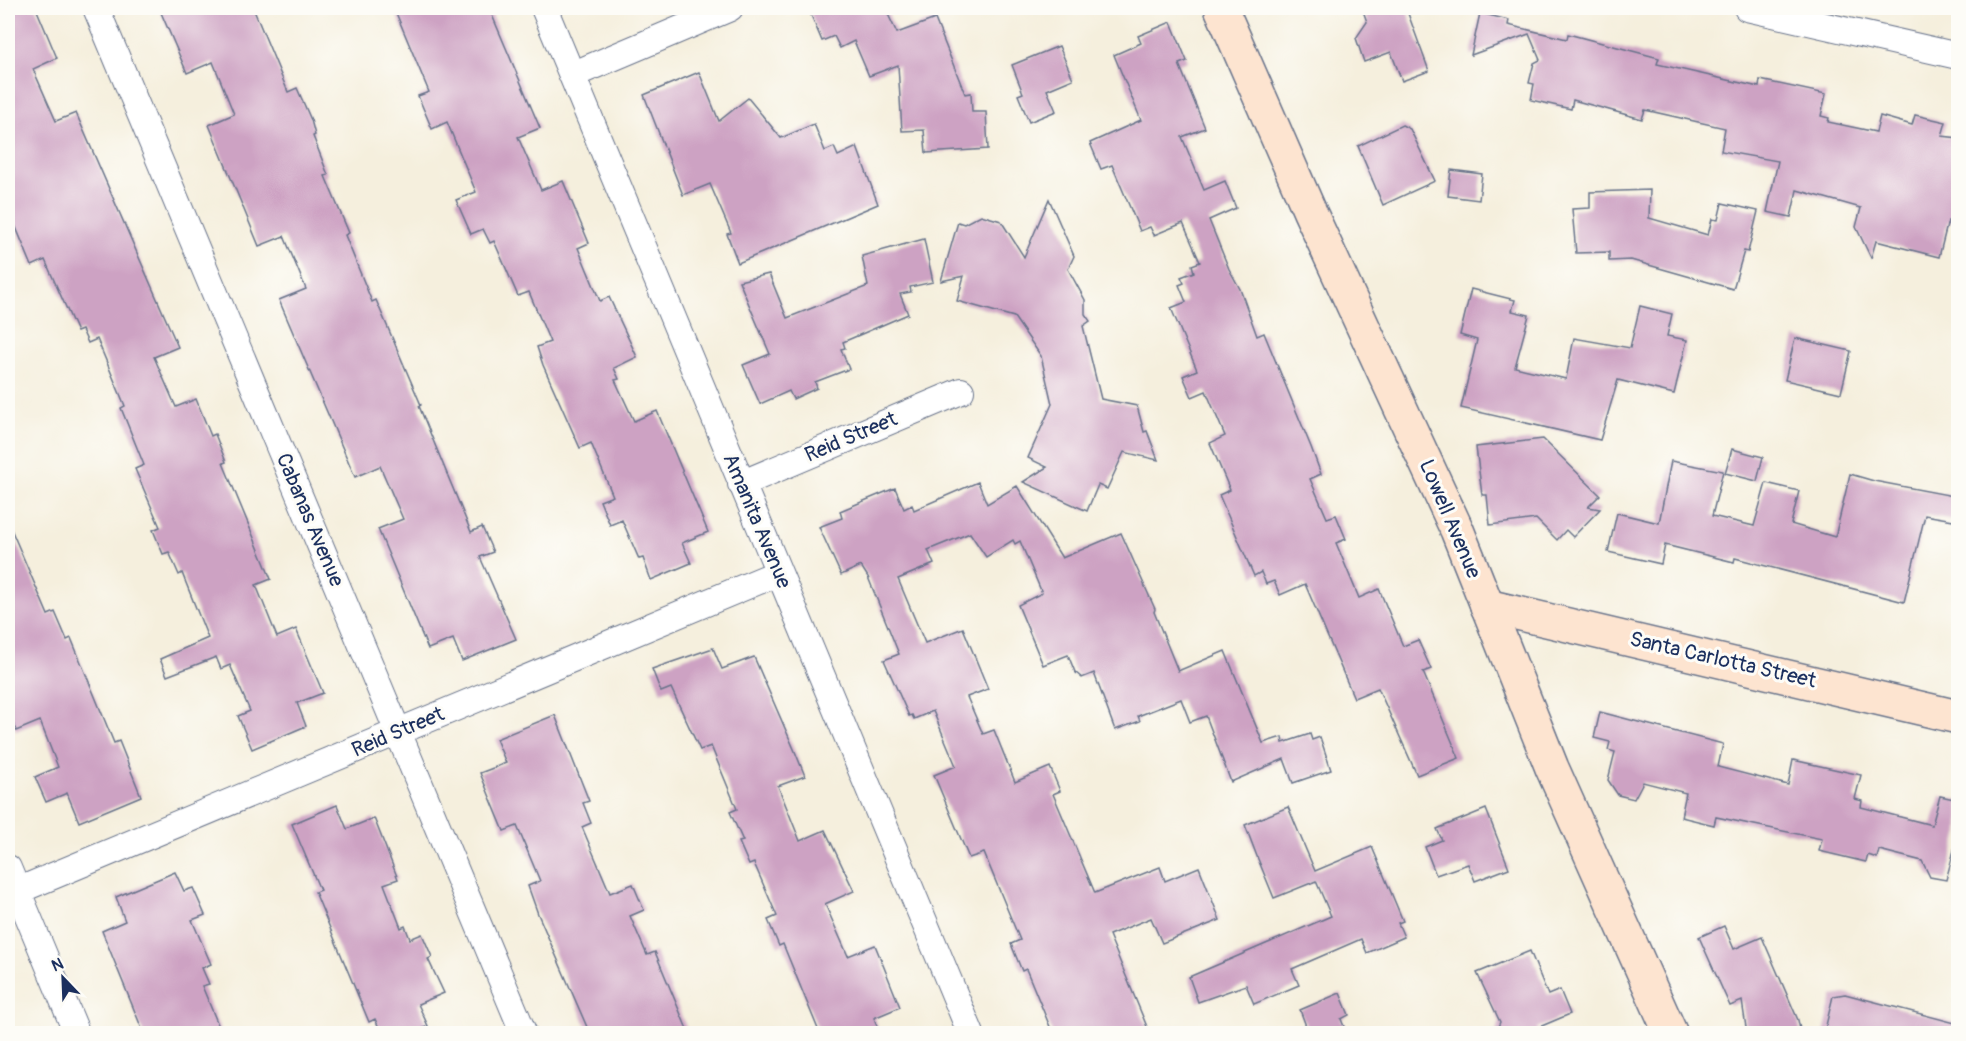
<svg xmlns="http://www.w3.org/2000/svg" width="1966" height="1041" viewBox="0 0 1966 1041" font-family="Pangolin,sans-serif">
<rect width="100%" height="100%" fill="#fdfcf7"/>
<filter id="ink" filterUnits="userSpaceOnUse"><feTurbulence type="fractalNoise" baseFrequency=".0167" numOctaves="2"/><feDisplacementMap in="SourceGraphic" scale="12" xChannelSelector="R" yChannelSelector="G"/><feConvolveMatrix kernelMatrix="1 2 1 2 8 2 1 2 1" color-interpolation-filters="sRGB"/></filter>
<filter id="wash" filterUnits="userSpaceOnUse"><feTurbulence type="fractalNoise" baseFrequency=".008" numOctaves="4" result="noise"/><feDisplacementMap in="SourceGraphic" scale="24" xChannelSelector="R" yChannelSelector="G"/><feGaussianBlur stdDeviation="1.35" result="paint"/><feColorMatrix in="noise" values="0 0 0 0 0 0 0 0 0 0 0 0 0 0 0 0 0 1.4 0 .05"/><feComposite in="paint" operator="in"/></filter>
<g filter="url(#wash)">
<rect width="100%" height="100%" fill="#f5efdd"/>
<g id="blocks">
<g fill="#cda2c3">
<path d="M8 8H36L57 58 33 69 56 121 76 113 178 347 154 357 176 407 196 399 211 436 215 434 226 462 223 463 271 579 256 585 277 637 296 629 323 693 297 703 306 726 252 749 238 716 250 711 230 665 221 669 216 657 167 676 160 659 208 638 182 573 179 575 169 552 163 554 153 530 160 527 135 469 144 465 121 408 125 406 97 339 88 343 82 330 77 332 45 260 32 266 8 208Z"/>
<path d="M159 8H253L288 92 297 88 311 120 315 135 313 136 328 175 325 176 349 233 345 235 372 302 376 300 421 405 419 406 471 532 482 527 493 552 480 557 516 639 462 661 453 639 428 649 378 529 403 519 380 466 355 477 279 300 306 289 284 236 259 246 209 125 234 114 213 62 187 73Z"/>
<path d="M394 8H489L540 128 518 137 541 190 563 181 589 243 578 248 600 301 609 297 637 357 614 368 619 379 615 380 634 421 657 411 708 532 682 543 691 563 651 580 643 558 639 559 622 520 610 525 600 501 613 496 591 443 580 448 543 365 537 347 550 342 529 292 518 296 494 241 490 243 483 229 471 234 456 200 476 192 447 122 432 129 418 96 429 92Z"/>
<path d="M808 8H885L897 33 935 19 965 94 971 93 972 112H986L988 149 926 153 924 130 902 131 898 65 869 76 854 41 840 48 834 36 822 41Z"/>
<path d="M1362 8H1406L1429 71 1402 81 1391 52 1364 62 1356 38 1367 22Z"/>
<path d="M1480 13 1509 20 1508 25 1567 39 1568 34 1659 58 1657 64 1759 87 1760 80 1826 94 1821 116 1829 118 1828 122 1876 132 1880 116 1912 125 1915 115 1946 122 1942 136 1959 138V224L1948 221 1939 257 1876 241 1871 258 1856 227 1861 208 1797 190 1791 217 1767 212 1778 161 1721 151 1725 128 1645 110 1642 119 1573 100 1571 109 1531 100 1534 84 1529 83 1534 63 1540 60 1529 34 1471 55Z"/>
<path d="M1171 22 1187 61 1179 64 1205 128 1182 137 1204 190 1225 181 1236 208 1209 220 1229 269 1240 289 1257 336 1264 333 1311 447 1321 474 1310 479 1327 518 1336 515 1346 539 1336 543 1359 598 1379 589 1403 646 1418 640 1431 669 1423 672 1459 758 1417 775 1378 688 1354 698 1305 584 1280 595 1274 581 1266 584 1261 572 1254 576 1219 495 1230 490 1210 443 1225 436 1206 391 1192 397 1183 376 1197 370 1171 308 1186 302 1179 285 1184 283 1181 277 1194 272 1192 265 1200 262 1183 223 1154 235 1150 227 1140 231 1112 165 1101 169 1090 143 1141 120 1114 55 1141 43 1138 36Z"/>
<path d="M1059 46 1073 79 1047 90 1056 111 1029 122 1018 95 1023 93 1012 65Z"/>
<path d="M699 72 719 121 748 98 781 138 814 124 825 151 834 147 838 156 857 147 878 204 738 263 727 234 731 233 710 184 683 195 644 95Z"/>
<path d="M1402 125 1410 129 1435 181 1383 205 1358 146Z"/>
<path d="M1451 170 1482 174 1479 200 1448 196Z"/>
<path d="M1650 190 1649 218 1708 235 1712 219 1718 220 1722 203 1758 211 1748 252 1744 251 1733 289 1631 260 1609 261V252L1576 253 1572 209 1590 208V192Z"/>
<path d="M1049 199 1074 256 1068 269 1085 300V314L1090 321 1083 326 1101 399 1137 406 1144 432 1147 431 1158 460 1124 452 1107 489 1098 485 1087 511 1023 482 1047 467 1028 458 1052 404 1041 356 1014 317 957 301 964 276 941 281 958 222 964 224 981 215 1001 221 1024 257Z"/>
<path d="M924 239 933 282 910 287 911 292 900 294 908 314 843 342 845 348 841 349 849 369 815 382 817 388 793 399 789 391 760 404 743 365 770 354 739 281 769 274 787 318 868 286 862 256Z"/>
<path d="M1471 289 1515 300 1512 311 1529 315 1515 367 1566 379 1574 338 1630 348 1640 306 1672 314 1667 336 1687 340 1674 394 1618 380 1600 440 1461 408 1477 340 1460 335Z"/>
<path d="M1795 338 1851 351 1841 393 1785 380Z"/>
<path d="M1543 439 1600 495 1588 507 1600 509 1573 537 1566 530 1557 540 1536 519 1490 525 1487 495H1482L1476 447Z"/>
<path d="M1732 449 1763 457 1757 481 1725 473Z"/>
<path d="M1671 461 1723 471 1712 516 1754 526 1766 483 1799 491 1791 524 1835 537 1850 474 1874 481 1959 497V521L1925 515 1904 602 1735 558 1734 562 1665 545 1661 564 1608 552 1617 513 1659 523Z"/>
<path d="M978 482 987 504 1017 486 1062 558 1121 533 1155 609 1154 612 1178 671 1225 651 1263 743 1282 737 1283 743 1310 734 1312 740 1320 737 1331 770 1293 783 1284 759 1231 782 1206 716 1190 722 1181 699 1138 716 1140 721 1115 730 1094 673 1082 678 1075 672 1068 655 1043 665 1018 605 1042 593 1020 541 1015 544 1013 540 986 557 970 533 928 550 934 564 898 579 925 643 963 628 988 689 967 697 983 734 994 730 1015 782 1050 767 1060 791 1053 794 1095 893 1160 867 1165 881 1199 867 1220 920 1162 943 1151 918 1109 935 1150 1034H1053L1026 969 1022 971 1011 944 1020 940 984 853 969 858 934 775 956 766 933 711 914 719 912 715 909 716 884 660 899 654 868 577 861 566 841 575 819 527 842 518 840 511 895 488 904 509 912 505 914 510Z"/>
<path d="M8 522 48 615 55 612 67 640 71 638 114 743 119 741 141 796 79 822 67 793 46 802 35 777 58 767 40 721 16 731 8 710Z"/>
<path d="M713 648 722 669 754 657 794 749 805 776 778 786 800 841 825 830 854 891 825 904 848 956 875 945 900 1007 874 1018 880 1034H820L783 944 779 946 768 920 777 916 754 863 749 865 739 842 743 841 730 812 737 809 711 746 700 750 671 688 661 692 652 669Z"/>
<path d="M1600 712 1723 744 1718 767 1788 785 1793 760 1861 775 1855 799 1862 801 1861 807 1932 825 1940 796 1959 800V832L1946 880 1930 877 1922 861 1879 850 1877 858 1868 855 1866 862 1819 851 1822 839 1716 817 1714 825 1681 817 1686 793 1643 782 1634 799 1618 795 1608 780 1615 752 1608 750 1610 742 1594 738Z"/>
<path d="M555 715 589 801 583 803 591 823 582 827 610 893 633 884 644 910 630 916 647 955 655 952 689 1034H590L538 914 528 886 540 881 517 826 504 831 480 773 506 763 496 739Z"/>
<path d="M337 805 347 829 374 818 398 879 384 884 401 928 405 926 410 939 422 934 432 957 428 959 444 993 418 1004 428 1026 412 1034H382L375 1019 369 1022 315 892 320 890 292 824Z"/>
<path d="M1288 807 1315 871 1372 847 1403 921 1398 923 1404 937 1367 953 1361 939 1292 969 1299 985 1254 1004 1246 985 1198 1002 1189 977 1331 916 1316 881 1274 898 1258 859 1245 825Z"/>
<path d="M1486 809 1509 868 1475 881 1468 864 1436 875 1425 847 1442 840 1437 829Z"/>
<path d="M175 872 184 891 193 888 205 915 192 920 211 964 202 968 209 984 202 986 222 1034H144L102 931 125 921 116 897Z"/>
<path d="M1724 926 1734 949 1762 937 1798 1020 1801 1034H1747L1742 1001 1730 1006 1699 937Z"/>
<path d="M1530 951 1548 995 1560 990 1570 1014 1537 1028 1539 1034H1495L1500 1022 1477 973Z"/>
<path d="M1340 993 1349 1015 1341 1019 1347 1034H1309L1300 1010Z"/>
<path d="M1845 994 1959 1024V1034H1824L1833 996Z"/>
</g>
</g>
</g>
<g filter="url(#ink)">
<use href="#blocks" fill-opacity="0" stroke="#67728a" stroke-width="1.5"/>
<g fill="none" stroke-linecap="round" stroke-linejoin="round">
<defs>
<g id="street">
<path d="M96 8 524 1034"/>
<path d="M544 8 971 1034"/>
<path d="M1747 8 1958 56"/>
<path d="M572 75 730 8"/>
<path d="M741 484 961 391"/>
<path d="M8 868 77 1034"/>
<path d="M17 891 778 573"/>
</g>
<g id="secondary">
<path d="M1221 8 1310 212 1457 530 1552 768 1671 1034"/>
<path d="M1487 606 1958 717"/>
</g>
</defs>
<use href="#street" stroke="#67728a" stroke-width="28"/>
<use href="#secondary" stroke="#67728a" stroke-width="36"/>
<use href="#street" stroke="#fff" stroke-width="26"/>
<use href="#secondary" stroke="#fde4d0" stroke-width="33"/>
</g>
</g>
<g text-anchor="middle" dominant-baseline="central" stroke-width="6" stroke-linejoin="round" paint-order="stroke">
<g font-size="21" fill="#1b2f5e" stroke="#fdfcf7">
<text transform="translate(851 437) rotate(-23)">Reid Street</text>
<text transform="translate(1450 519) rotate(67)">Lowell Avenue</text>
<text transform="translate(310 520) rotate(67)">Cabanas Avenue</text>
<text transform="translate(757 521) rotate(67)">Amanita Avenue</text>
<text transform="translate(1723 660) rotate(13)">Santa Carlotta Street</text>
<text transform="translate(398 732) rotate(-23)">Reid Street</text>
</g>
</g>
<rect width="1966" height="1041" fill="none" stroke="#fdfcf7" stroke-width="30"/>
<g transform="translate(63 978) rotate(337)" stroke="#fdfcf7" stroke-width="4.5" paint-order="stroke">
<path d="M0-4.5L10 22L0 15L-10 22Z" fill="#1b2f5e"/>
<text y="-9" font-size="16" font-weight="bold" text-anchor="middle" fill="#1b2f5e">N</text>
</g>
</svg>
